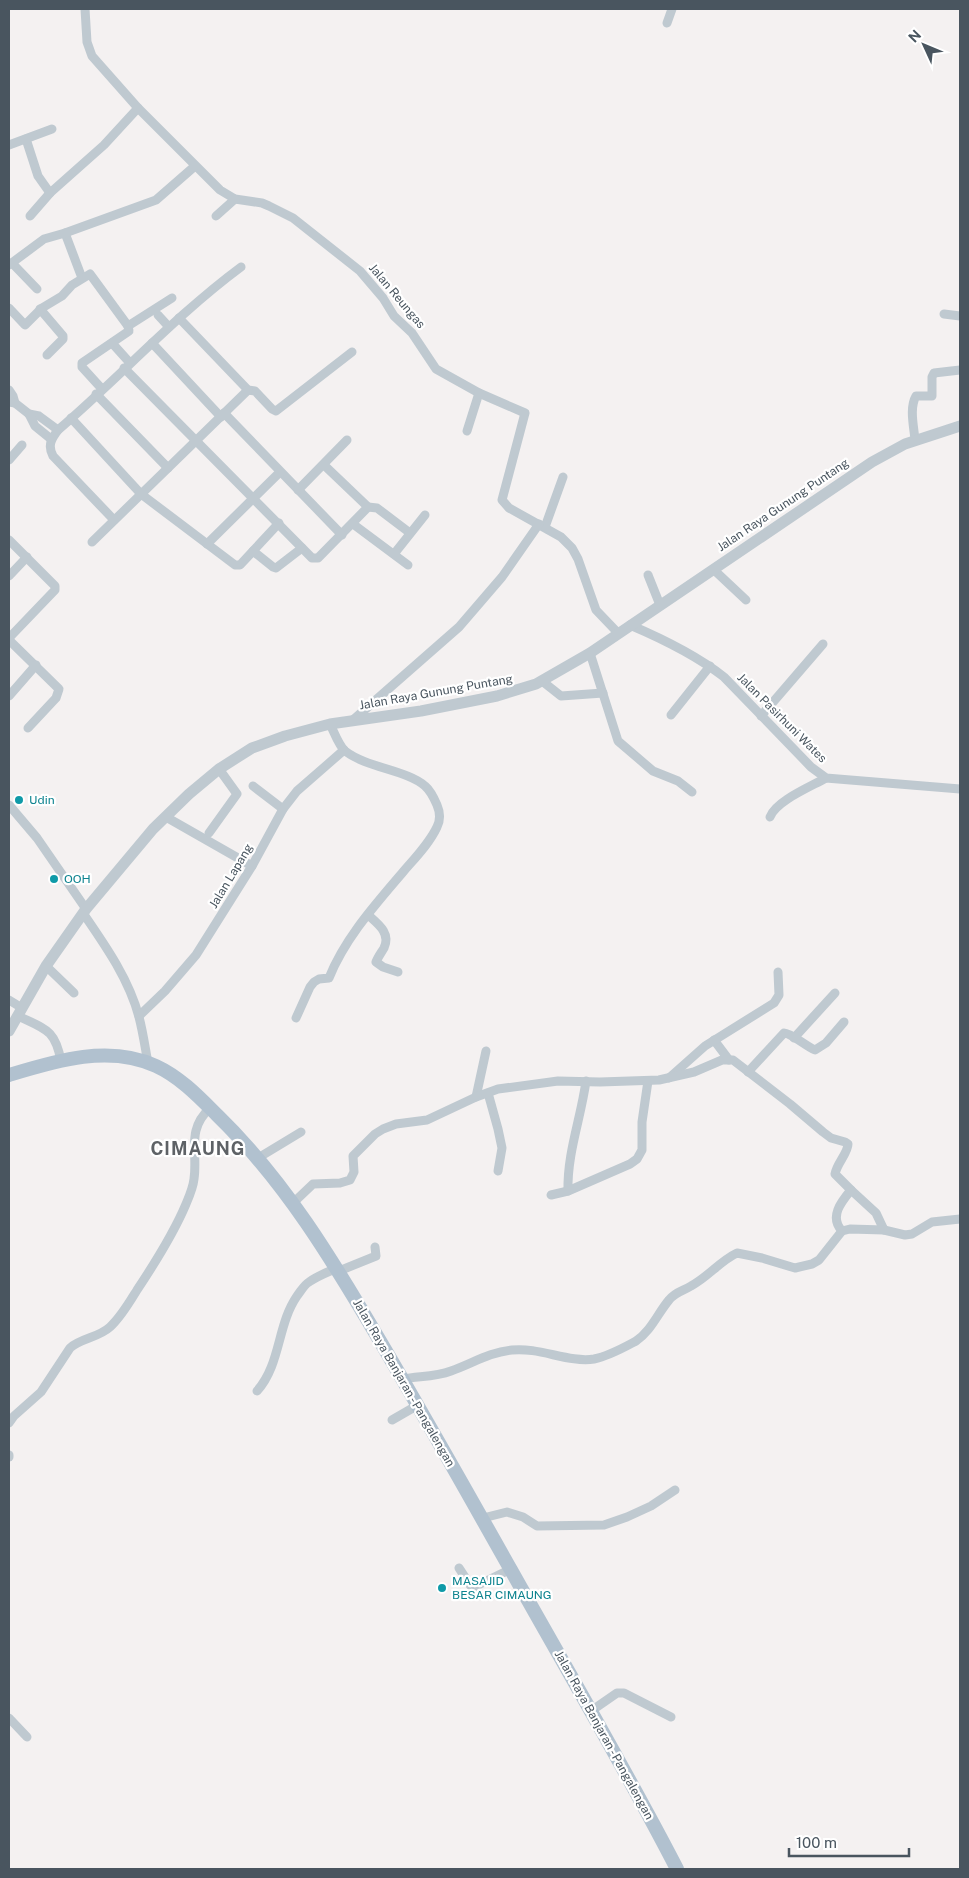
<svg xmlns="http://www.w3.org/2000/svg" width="969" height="1878" viewBox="0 0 969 1878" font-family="'Public Sans',sans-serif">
<rect width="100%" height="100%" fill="#f4f1f1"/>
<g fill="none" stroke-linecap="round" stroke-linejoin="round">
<g stroke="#bfc9d0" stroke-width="9">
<path d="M85 9 87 42 92 56 138 108 220 190 235 199 262 203 269 206 293 218 360 271 383 298 394 316 412 333 436 369 479 393 525 413 502 500 509 508 561 537 572 548 578 559 596 610 618 633"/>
<path d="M667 23 672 9"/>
<path d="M26 139 38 176 50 193"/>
<path d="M9 145 52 129"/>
<path d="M30 216 50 193 104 145 138 108"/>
<path d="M216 216 235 199"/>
<path d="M65 233 82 278"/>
<path d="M12 263 37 289"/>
<path d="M9 265 44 239 65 233 156 200 195 166"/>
<path d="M9 308 25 325 42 308 62 296 72 285 90 274 128 326"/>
<path d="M40 309 63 336V339L47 355"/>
<path d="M944 314 960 316"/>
<path d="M158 315 169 327"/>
<path d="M179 318 248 390 255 391 272 409 276 411 352 352"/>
<path d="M112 343 130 363"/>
<path d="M152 343 221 417"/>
<path d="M124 368 312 558H318L368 507 324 465"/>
<path d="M102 389 82 367V363L129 331 128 326 172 298"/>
<path d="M9 390 13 396 15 403"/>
<path d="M96 394 168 468"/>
<path d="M9 402 15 403 29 414 39 416 58 430"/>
<path d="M224 413 342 535"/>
<path d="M29 414 35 426 51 439"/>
<path d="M71 418 141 494 235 565H240L253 551 273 567 276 568 302 548"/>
<path d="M467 431 479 393"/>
<path d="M915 440C914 427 909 408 916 396H932V377L934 373 960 370"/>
<path d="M9 460 22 445"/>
<path d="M298 490 347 440"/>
<path d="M368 507 377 508 410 533"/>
<path d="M114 520 53 456C47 445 52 438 58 430 120 377 175 316 241 267"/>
<path d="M353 524 408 565"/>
<path d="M545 527 563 477"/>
<path d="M9 540 55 586V590L9 638"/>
<path d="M92 542 248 390"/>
<path d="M207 544 280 472"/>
<path d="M253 551 279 523"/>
<path d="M394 554 425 515"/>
<path d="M713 569 746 600"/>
<path d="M648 575 660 605"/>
<path d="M9 576 27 557"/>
<path d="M630 625C663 639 696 655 724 677L811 767 826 778 960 789"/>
<path d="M9 640 59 689 56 698 28 728"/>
<path d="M590 653 618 741 653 771 678 781 692 792"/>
<path d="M542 681 561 696 603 693"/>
<path d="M9 696 36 665"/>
<path d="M671 715 710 666"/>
<path d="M761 716 823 644"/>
<path d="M353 720 459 627 502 577 539 524"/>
<path d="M253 786 283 809"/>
<path d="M9 805 37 838 86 909"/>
<path d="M166 817 252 866"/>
<path d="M770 817C776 801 810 787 826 778"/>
<path d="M209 833 237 794 219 769"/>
<path d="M83 913C105 945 129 979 139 1017 143 1032 145 1047 148 1063"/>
<path d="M368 915C378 924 391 933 384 948 381 953 378 957 376 962L383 967 398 972"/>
<path d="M46 966 74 993"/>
<path d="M9 1000 22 1008"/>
<path d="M18 1016C45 1029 55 1029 61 1061"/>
<path d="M139 1016 165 991 196 955 252 866 283 809 297 791 344 750"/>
<path d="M296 1018 310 987 314 982 319 979 329 978C345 938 375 905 403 872 415 858 429 844 437 827 441 819 440 812 437 805 434 798 431 791 425 786 407 770 367 768 345 751 339 746 334 732 330 724"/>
<path d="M794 1038 835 993"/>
<path d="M714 1040 729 1060"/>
<path d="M748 1072 784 1033C791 1033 806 1046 815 1050L826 1043 844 1022"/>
<path d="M669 1078 705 1046 774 1003 779 995 778 972"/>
<path d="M488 1093 498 1129 502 1148 498 1171"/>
<path d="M476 1097 486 1051"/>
<path d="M258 1158 301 1132"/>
<path d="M851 1190 876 1213 884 1230"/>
<path d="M568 1191C567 1153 581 1118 586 1081"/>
<path d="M551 1195 568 1191 630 1164 637 1159 642 1150V1122L648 1081"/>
<path d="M293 1203 313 1184 340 1183 350 1180 354 1172 353 1156 375 1134 383 1129 396 1124 427 1120 476 1097 498 1089 558 1081 600 1082 659 1080 694 1072 722 1060H733L790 1104 823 1132 831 1138 845 1142 848 1144C848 1153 837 1163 835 1174L851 1190C841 1202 829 1217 842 1231"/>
<path d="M339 1271 376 1256 375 1247"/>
<path d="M403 1379C419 1376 435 1377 451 1371 471 1364 490 1352 512 1350 539 1347 569 1363 594 1359 609 1356 623 1348 636 1341 651 1331 658 1313 669 1300 675 1292 683 1291 691 1286 708 1277 720 1261 737 1253L762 1258 795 1268 812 1264 819 1260 842 1231 850 1229 884 1230 905 1235 912 1234 932 1222 960 1219"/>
<path d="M257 1391C281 1364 277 1325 297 1296 301 1291 304 1285 309 1282 317 1276 328 1272 337 1268"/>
<path d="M392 1420 418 1405"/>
<path d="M9 1423 14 1416 41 1392 70 1348C81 1338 98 1338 110 1327 121 1317 129 1303 137 1290 155 1263 173 1235 186 1204 189 1197 193 1188 194 1179 198 1152 186 1130 210 1108"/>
<path d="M9 1455V1457"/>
<path d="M483 1518 507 1512 523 1517 537 1526 604 1525 627 1517 651 1506 675 1490"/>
<path d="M459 1568 472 1588 511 1569"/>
<path d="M591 1711 617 1693H624L671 1717"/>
<path d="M9 1718 27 1737"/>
</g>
<path stroke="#bfc9d0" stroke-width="11" d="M9 1031 46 966 86 909 153 829 189 794 219 769 252 748 285 736 330 724 421 711 497 696 536 684 590 653 872 462 905 444 960 426"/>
<path stroke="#b1c1cf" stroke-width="14" d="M9 1075C55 1061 109 1044 156 1066 180 1077 199 1097 217 1115 285 1181 333 1261 380 1341 425 1417 468 1494 511 1570 567 1670 625 1768 677 1869"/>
</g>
<g fill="#0f9aa8" stroke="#fff" stroke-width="2">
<circle cx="19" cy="800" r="5"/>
<circle cx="54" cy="879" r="5"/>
<circle cx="442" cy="1588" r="5"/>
</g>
<g text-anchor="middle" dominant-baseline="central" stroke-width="4.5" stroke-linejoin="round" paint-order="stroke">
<g font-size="12" fill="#49555f" stroke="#fff">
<text transform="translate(397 296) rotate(50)">Jalan Reungas</text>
<text transform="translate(783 505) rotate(-34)">Jalan Raya Gunung Puntang</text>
<text transform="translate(436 692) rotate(-10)">Jalan Raya Gunung Puntang</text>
<text transform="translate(782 718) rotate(45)">Jalan Pasirhuni Wates</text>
<text transform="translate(231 876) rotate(-59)">Jalan Lapang</text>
<text transform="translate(404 1383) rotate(60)">Jalan Raya Banjaran - Pangalengan</text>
<text transform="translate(604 1735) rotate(61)">Jalan Raya Banjaran - Pangalengan</text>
</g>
<g font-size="12" fill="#0d838f" stroke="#fff" text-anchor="start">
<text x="29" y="800">Udin</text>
<text x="64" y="879">OOH</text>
<text x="452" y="1581">MASAJID<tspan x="452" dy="14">BESAR CIMAUNG</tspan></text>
</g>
<g font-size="18" font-weight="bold" letter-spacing="1" fill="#5e6266" stroke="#fff">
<text x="198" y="1148">CIMAUNG</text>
</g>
</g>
<rect width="969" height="1878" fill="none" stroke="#49555f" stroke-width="20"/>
<g transform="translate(924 45) rotate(314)" stroke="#ffffff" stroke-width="4" paint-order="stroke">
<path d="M0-4L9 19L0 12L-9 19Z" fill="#49555f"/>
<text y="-8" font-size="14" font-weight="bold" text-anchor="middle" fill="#49555f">N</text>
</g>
<path d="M789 1848v8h120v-8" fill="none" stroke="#49555f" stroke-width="2.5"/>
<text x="796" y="1848" font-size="15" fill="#49555f" stroke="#ffffff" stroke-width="4" paint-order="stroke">100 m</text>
</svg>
